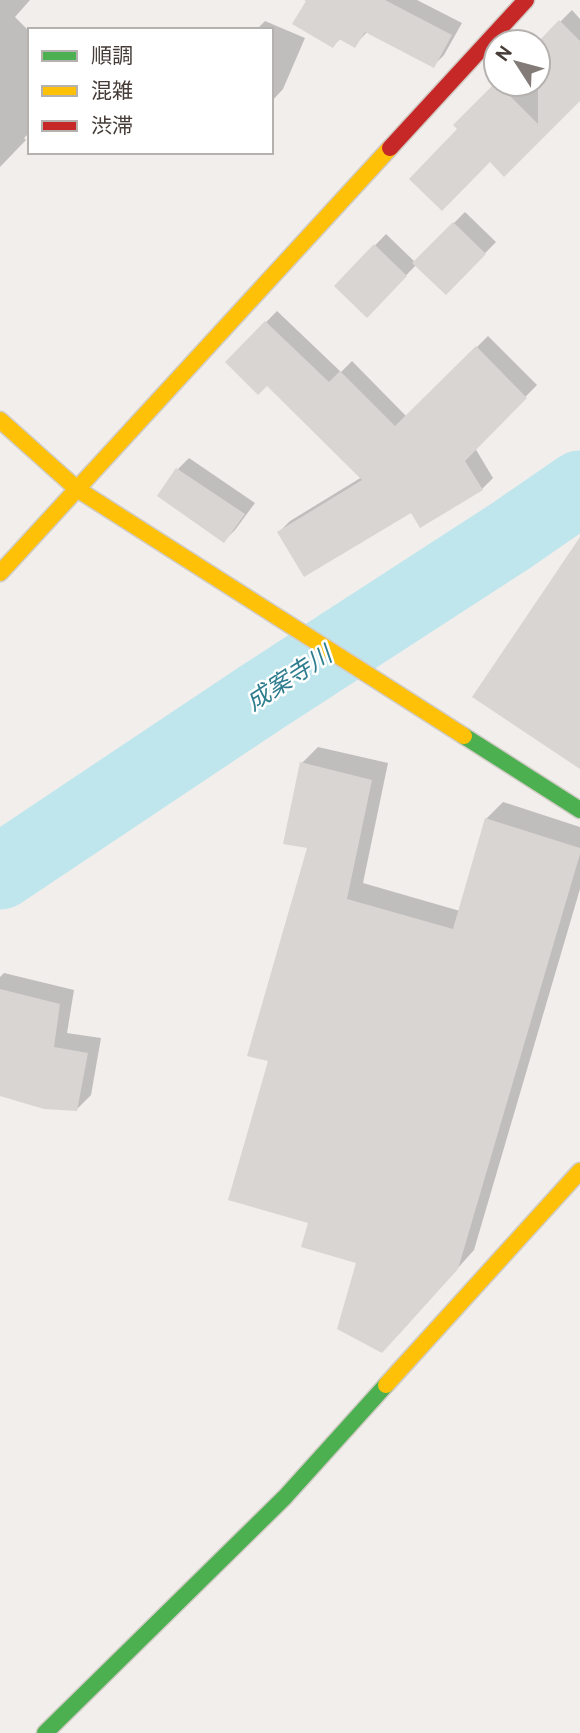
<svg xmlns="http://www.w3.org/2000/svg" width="580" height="1733" viewBox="0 0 580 1733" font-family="Overpass,'Noto Sans JP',sans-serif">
<rect width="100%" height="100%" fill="#f1eeec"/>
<g fill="#0003">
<path d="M0 0H30L15 17 30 32V132L24 138 26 140 0 167Z"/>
<path d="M308 0H417L462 23 444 55 433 66 368 31 354 46 341 38 333 46Z"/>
<path d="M572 10 580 19V100L504 174 459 129 496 84H538V44Z"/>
<path d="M265 21 305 38 283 89 272 101 271 30H256Z"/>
<path d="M465 212 496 242 446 293 416 265 367 316 336 286 386 234 415 262Z"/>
<path d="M277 311 341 372 352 361 407 417 488 336 537 385 475 448 493 478 482 489 412 510 279 532 290 521 362 477 267 383 227 362Z"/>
<path d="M189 458 255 503 235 530 224 541 178 469Z"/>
<path d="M318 747 388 763 363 883 460 911 486 819 503 802 580 827V889L474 1250 399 1334 359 1262 310 1221 270 1060 309 847 302 763Z"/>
<path d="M4 973 74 990 67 1033 101 1038 91 1095 76 1110 0 1094V977Z"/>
</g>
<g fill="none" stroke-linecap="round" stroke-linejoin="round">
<path stroke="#bfe6ed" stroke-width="75" d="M0 872 259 699 512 535 580 488"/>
</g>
<g fill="#d9d5d3">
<path d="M304 0H385L452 35 434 68 365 32 355 48 339 39 333 48 292 24 306 1Z"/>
<path d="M559 20 580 41V101L504 177 490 162 442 211 409 179 457 129 453 125 496 82V84H498L538 124V42Z"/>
<path d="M453 222 486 254 446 295 412 263Z"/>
<path d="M374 244 407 276 367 318 334 286Z"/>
<path d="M265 321 329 382 340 371 395 426 476 346 527 398 465 461 483 490 420 528 411 513 304 577 277 532 362 480 267 386 258 395 225 362Z"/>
<path d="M176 468 245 514 224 543 157 496Z"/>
<path d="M580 537V769L472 697Z"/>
<path d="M300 762 372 780 347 899 453 929 485 818 580 848V854L458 1269 382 1353 337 1329 356 1263 301 1247 308 1223 228 1200 268 1061 247 1056 307 848 283 844Z"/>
<path d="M0 989 60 1004 54 1047 88 1053 77 1111 44 1109 0 1096Z"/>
</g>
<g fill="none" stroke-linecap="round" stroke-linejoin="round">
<defs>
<g id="fast">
<path d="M464 736 580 810"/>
<path d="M45 1733 285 1497 386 1385"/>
</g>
<g id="slow">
<path d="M0 420 77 489 464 736"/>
<path d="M0 573 390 148"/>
<path d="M386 1385 580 1171"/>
</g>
<path id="jam" d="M390 148 526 0"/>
</defs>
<use href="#fast" stroke="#d1cbc5" stroke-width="19"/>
<use href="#slow" stroke="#d1cbc5" stroke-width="19"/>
<use href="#jam" stroke="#d1cbc5" stroke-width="19"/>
<use href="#fast" stroke="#4caf50" stroke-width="16"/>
<use href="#slow" stroke="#ffc107" stroke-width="16"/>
<use href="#jam" stroke="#c62828" stroke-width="16"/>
</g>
<g text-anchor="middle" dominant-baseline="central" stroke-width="5" stroke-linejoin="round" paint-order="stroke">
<g font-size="24" font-style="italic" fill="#2e7e8f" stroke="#fff">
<text transform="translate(290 680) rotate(-33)">成案寺川</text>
</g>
</g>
<rect x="28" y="28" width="245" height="126" fill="#ffffff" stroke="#b5b1af" stroke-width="2"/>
<rect x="42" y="51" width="35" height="10" fill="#4caf50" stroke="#b5b1af" stroke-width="2"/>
<text x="91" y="63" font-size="21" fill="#473d38">順調</text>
<rect x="42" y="86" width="35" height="10" fill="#ffc107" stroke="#b5b1af" stroke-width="2"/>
<text x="91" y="98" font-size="21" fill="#473d38">混雑</text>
<rect x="42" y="121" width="35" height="10" fill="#c62828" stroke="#b5b1af" stroke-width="2"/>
<text x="91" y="133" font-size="21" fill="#473d38">渋滞</text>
<g transform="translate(517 63) rotate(306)"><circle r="33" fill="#ffffff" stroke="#b5b1af" stroke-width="2"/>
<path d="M0-5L12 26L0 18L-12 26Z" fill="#827b77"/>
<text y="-10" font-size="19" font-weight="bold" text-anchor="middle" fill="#473d38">N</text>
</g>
</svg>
